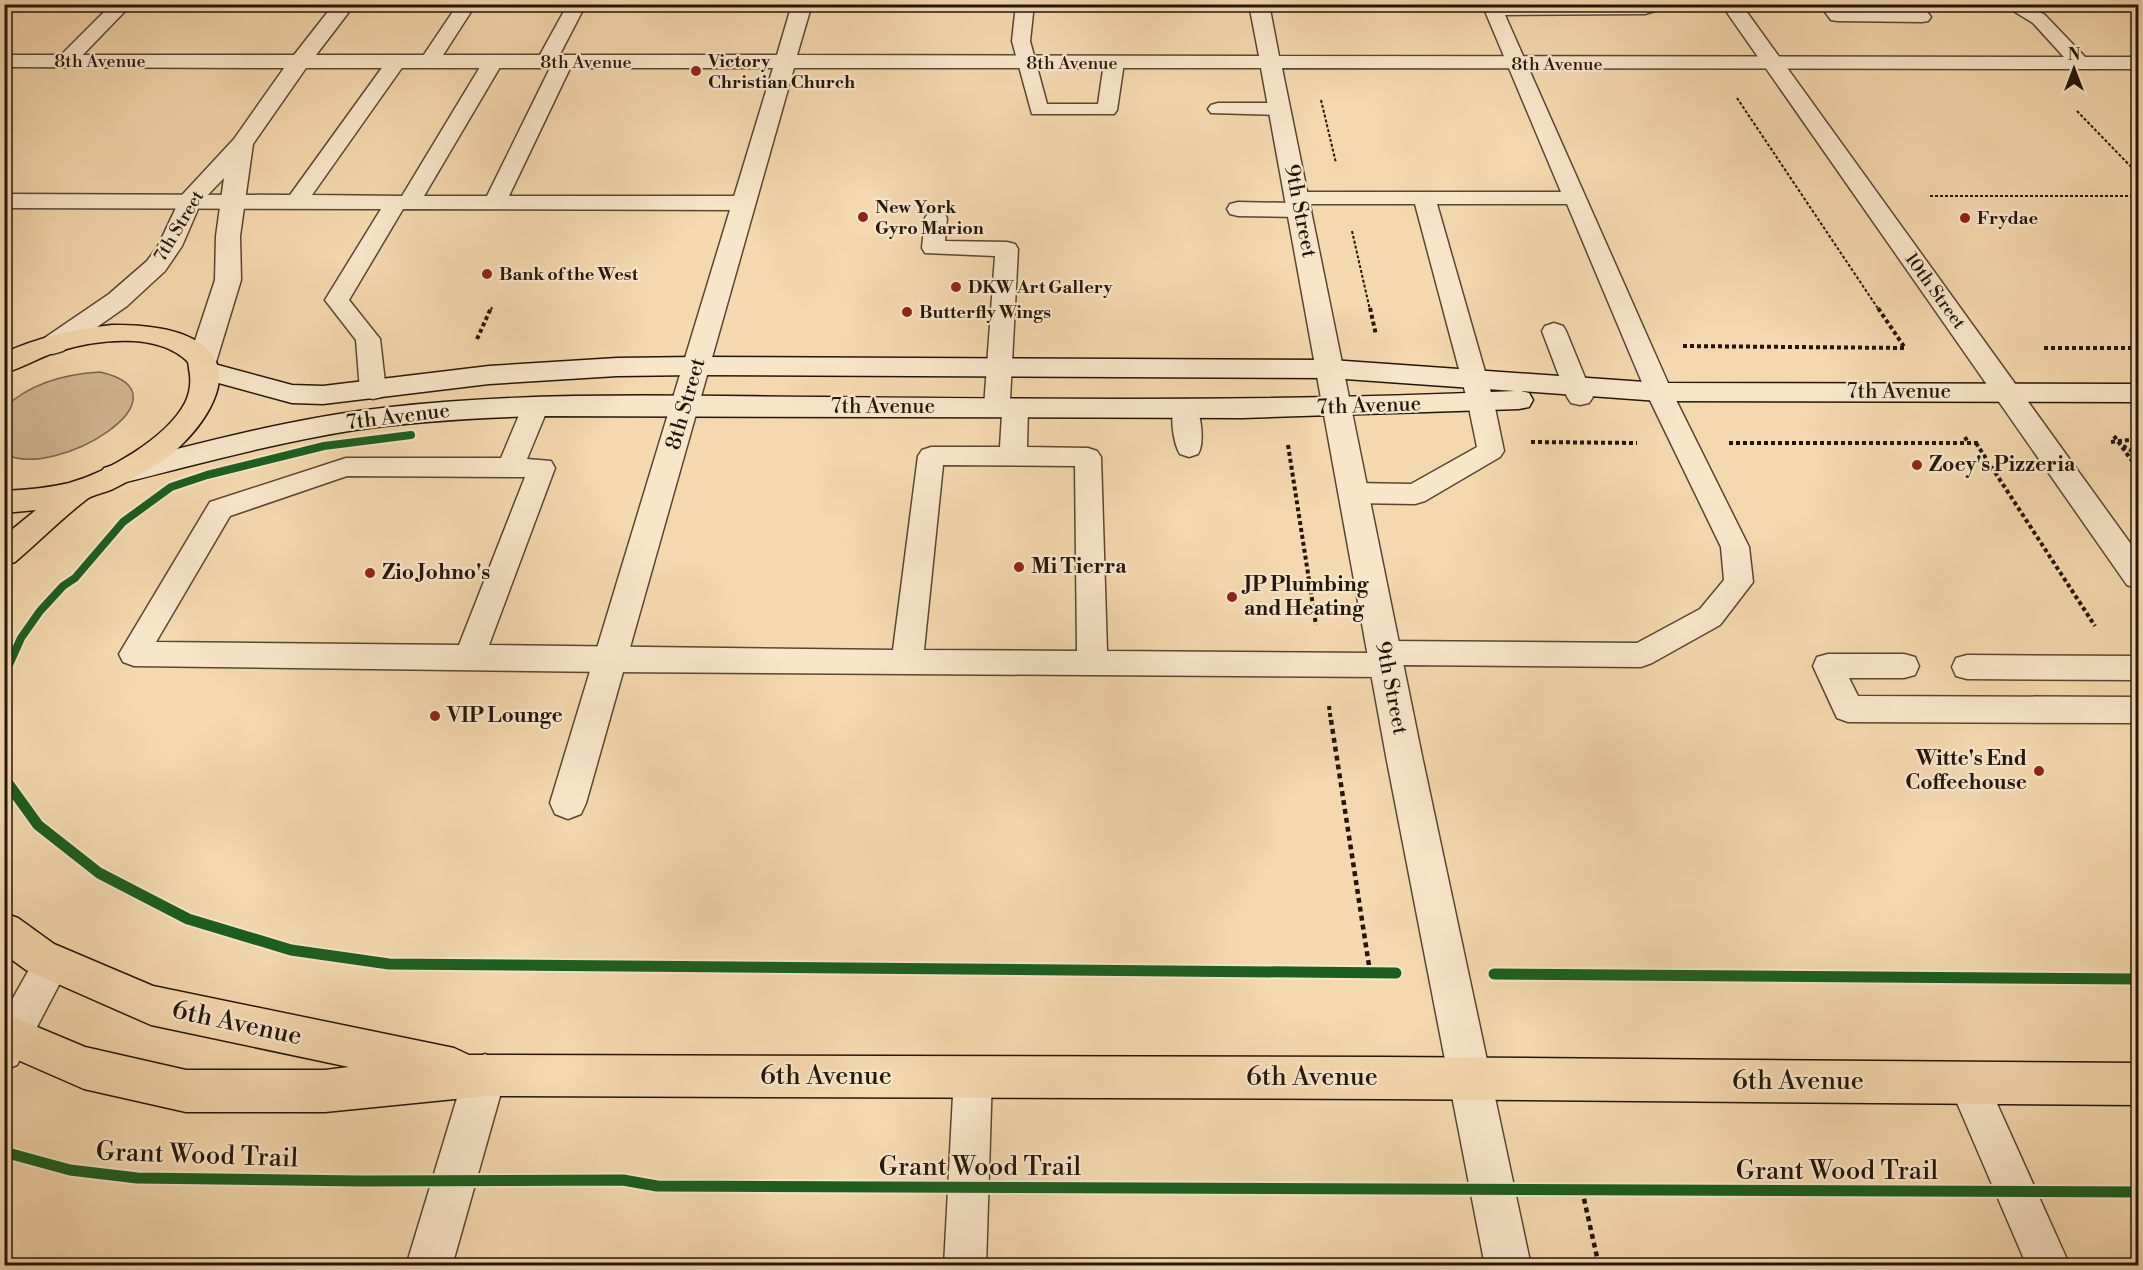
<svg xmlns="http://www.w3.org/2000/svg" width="2143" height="1270" viewBox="0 0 2143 1270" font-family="'Libre Bodoni',serif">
<rect width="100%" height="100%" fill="#f4d8af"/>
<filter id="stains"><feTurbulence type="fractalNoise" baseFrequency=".00333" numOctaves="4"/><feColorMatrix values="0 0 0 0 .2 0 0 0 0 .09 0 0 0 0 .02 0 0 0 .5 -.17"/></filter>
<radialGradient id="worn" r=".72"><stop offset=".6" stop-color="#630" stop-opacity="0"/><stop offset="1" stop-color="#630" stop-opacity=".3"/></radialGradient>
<path fill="#d0b793" stroke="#7a674e" stroke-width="1.5" d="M100 372C197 394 56 481 5 454V407C31 383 65 374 100 372Z"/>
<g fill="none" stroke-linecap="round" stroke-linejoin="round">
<defs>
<g id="service">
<path d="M112 4H132L73 65H59L56 61 59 57Z"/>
<path d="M458 4H476L436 66H422L419 62Z"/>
<path d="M568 4H586L558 58H570L573 62 509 196H744L752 198 755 203 752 208 744 210 403 209 349 300 380 339 386 391 382 397 373 399 364 397 360 391 356 340 325 300 381 209 4 208V194L290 195 389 58H403L406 62 312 195 402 196 483 62 486 58H500L503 62 424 196H487L551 66H539L536 62Z"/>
<path d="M1016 4H1034L1030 41 1047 104H1098L1104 63 1107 59H1121L1124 63 1117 110 1114 114H1032L1012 41Z"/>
<path d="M1482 4H1668L1665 8 1645 14 1505 15 1672 392 1749 547 1753 582 1720 625 1652 663 1641 667 1402 665 1398 674 1387 677 610 672 134 666 123 662 119 654 210 502 346 458H501L522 408 526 402 535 399 544 402 548 408 527 459 551 461 555 468 489 645 893 650 918 456 922 450 931 447H1000L1002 414 988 413 984 407 995 256 925 253 922 248 925 218 928 213 936 211 944 213 947 218 945 241 1007 242 1015 244 1018 249 1010 400 1024 401 1028 407 1027 447 1088 448 1097 451 1101 457 1107 651 1370 653 1374 645 1385 641 1637 643 1700 609 1724 580 1721 547 1646 392 1567 204H1437L1494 403 1504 451 1500 457 1425 501 1415 504 1354 503 1344 500 1340 493 1344 486 1354 483 1411 484 1477 447 1468 403 1415 204H1304L1311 210 1308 215 1300 217 1238 216 1230 214 1227 209 1230 204 1238 202 1292 203 1286 198 1289 193 1297 192H1561ZM943 465 1075 466 1077 651 924 650ZM347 476 525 477 459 645 156 642 230 516Z"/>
<path d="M1819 4H1838L1842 11H1908L1902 4H1921L1931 17 1928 21 1922 22 1837 21 1831 20Z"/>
<path d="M2002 4H2025L2045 15 2087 59 2090 63 2087 67H2073L2033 23Z"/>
<path d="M1218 103H1280L1287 105 1290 109 1287 113 1280 115 1211 113 1208 109 1211 105Z"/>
<path d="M1554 323 1563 326 1566 331 1593 397 1589 403 1580 405 1571 403 1567 397 1542 331 1545 326Z"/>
<path d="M1185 399 1194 402C1201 413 1205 443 1198 454L1189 457 1180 454C1173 443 1169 413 1176 402Z"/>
<path d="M1828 654H1904L1915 657 1919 666 1915 675 1904 678H1849L1858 696 2138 697V723L1848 722 1837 718 1813 666 1817 657Z"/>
<path d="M1967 655 2138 656V680L1967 679 1956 676 1952 667 1956 658Z"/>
<path d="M53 945 66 950 71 962 17 1065 4 1070V1014L40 950Z"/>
<path d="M973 1057 987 1062 992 1076 986 1266H944L954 1076 959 1062Z"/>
<path d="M1967 1063 1981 1068 2070 1266H2027L1948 1082 1953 1068Z"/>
</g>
<g id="minor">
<path d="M334 4H355L316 55H777L792 4H812L797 55 1259 56 1249 4H1269L1279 56 2138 57V69L1282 68 1422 756 1531 1266H1485L1386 756 1261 68H794L586 803 581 814 568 819 555 814 550 803 773 68H306L253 144 240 236 241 280 216 362 212 368 202 371 192 368 188 362 215 280 216 236 224 178 201 202 182 246 165 271 127 306 63 351 53 354 43 351 40 345 43 339 109 294 147 261 158 246 182 195 234 139 284 68 4 67V55H294Z"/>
<path d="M485 1054 500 1060 506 1075 452 1266H406L464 1075 470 1060Z"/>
</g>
<path id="tertiary" d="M1721 4H1741L2138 554V589L2127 585Z"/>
<path id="secondary" d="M697 357 1331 360 1659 383 2138 384V402L1659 401 1521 391 1529 393 1533 400 1529 407 1519 409 1243 418 537 416C476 418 415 421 355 430 273 443 194 465 114 485L104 482 99 475 104 468 114 465C205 442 297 417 391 407 534 391 679 396 822 397 1053 399 1284 402 1515 391L1331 378 697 375 617 376 489 384 323 404 292 403 193 376 189 370 193 364 203 361 292 385 323 386 489 366 617 358Z"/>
<g id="primary">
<path d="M112 325C141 325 180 327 204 346 241 377 201 428 175 451 156 466 135 478 113 489 105 493 94 494 87 499 62 518 39 542 15 562L4 565V536L36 510 4 513V491C26 490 48 488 69 483 106 473 167 438 185 403 192 389 191 377 188 362 157 331 94 340 56 352 38 358 22 368 4 373V353C39 337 74 329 112 325Z"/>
<path d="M4 913 18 918 54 944 153 986 454 1048 469 1055 1385 1057 2138 1063V1105L1385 1099 485 1096 325 1112H186L84 1089 4 1054V1013L85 1047 186 1070H325L349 1067 151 1025 26 970 4 954Z"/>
</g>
</defs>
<use href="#service" stroke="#574732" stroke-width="3"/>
<use href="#minor" stroke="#574732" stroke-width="3"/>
<use href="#tertiary" stroke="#574732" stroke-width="3"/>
<use href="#secondary" stroke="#231709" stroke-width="3"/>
<use href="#primary" stroke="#231709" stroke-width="3"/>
<g stroke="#231709" stroke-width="2" stroke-dasharray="3 2" stroke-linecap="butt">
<path d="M1737 98 1879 310"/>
<path d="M1321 100 1336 163"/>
<path d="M2077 111 2138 174"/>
<path d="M1930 196H2138"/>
<path d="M1352 231 1370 310"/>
<path d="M491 310 492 307"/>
</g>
<g stroke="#231709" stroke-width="4" stroke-dasharray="4 3" stroke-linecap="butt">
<path d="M1370 308 1376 335"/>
<path d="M477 339 491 308"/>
<path d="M1683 346 1905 348 1878 308"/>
<path d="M2044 348H2138"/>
<path d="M2114 436 2138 469"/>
<path d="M1965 437 1968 443"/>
<path d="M1531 442 1637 443"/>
<path d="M2111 442 2138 439"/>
<path d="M1729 443H1981"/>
<path d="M1976 443 2095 626"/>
<path d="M1288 445 1316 625"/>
<path d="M2123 446 2138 454"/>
<path d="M1329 706 1331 722"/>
</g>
<g stroke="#231709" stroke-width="4.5" stroke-dasharray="5 4" stroke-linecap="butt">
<path d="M1331 720 1370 972"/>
<path d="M1582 1190 1599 1266"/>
</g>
<use href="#service" fill="#f8e6cb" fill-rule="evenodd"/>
<use href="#minor" fill="#f8e6cb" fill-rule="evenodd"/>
<use href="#tertiary" fill="#f8e6cb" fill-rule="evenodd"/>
<use href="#secondary" fill="#f8e6cb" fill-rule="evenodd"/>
<use href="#primary" fill="#f4d8af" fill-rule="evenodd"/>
<defs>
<path id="cycleway-far1" d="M4 676 21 638 40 611 63 586 75 578 123 522 171 487 207 475 324 446 411 435"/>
<g id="cycleway">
<path d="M4 778 38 825 99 873 188 919 291 950 389 964 1396 973"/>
<path d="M1494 974 2138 979"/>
<path d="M4 1152 70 1170 137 1178 361 1181 623 1180 657 1186 2138 1192"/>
</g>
</defs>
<use href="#cycleway-far1" stroke="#f8e6cb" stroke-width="12"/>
<use href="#cycleway" stroke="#f8e6cb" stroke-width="15"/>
<use href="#cycleway-far1" stroke="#1b5e20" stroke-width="8"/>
<use href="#cycleway" stroke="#1b5e20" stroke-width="11"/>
</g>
<g fill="#8f2418" stroke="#f8e6cb" stroke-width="2">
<circle cx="696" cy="71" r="6"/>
<circle cx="863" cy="217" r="6"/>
<circle cx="1965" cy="218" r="6"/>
<circle cx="487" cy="274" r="6"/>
<circle cx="956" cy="287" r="6"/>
<circle cx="907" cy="312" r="6"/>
<circle cx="1917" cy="465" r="6"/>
<circle cx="1019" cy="567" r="6"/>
<circle cx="370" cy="573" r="6"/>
<circle cx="1232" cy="597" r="6"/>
<circle cx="435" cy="716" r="6"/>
<circle cx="2039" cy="771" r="6"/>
</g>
<g text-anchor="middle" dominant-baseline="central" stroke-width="4.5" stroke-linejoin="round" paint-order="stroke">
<g font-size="18" fill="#231709" stroke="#f8e6cb">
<text x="100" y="61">8th Avenue</text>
<text x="586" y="62">8th Avenue</text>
<text x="1072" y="63">8th Avenue</text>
<text x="1557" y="64">8th Avenue</text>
<text transform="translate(179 226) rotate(-59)">7th Street</text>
<text transform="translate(1935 291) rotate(54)">10th Street</text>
</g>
<g font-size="18" font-weight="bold" fill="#231709" stroke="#f8e6cb" text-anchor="start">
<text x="708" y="61">Victory<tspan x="708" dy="21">Christian Church</tspan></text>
<text x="875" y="207">New York<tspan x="875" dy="21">Gyro Marion</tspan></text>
<text x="1977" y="218">Frydae</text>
<text x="499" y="274">Bank of the West</text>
<text x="968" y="287">DKW Art Gallery</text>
<text x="919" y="312">Butterfly Wings</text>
</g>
<g font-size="21" fill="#231709" stroke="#f8e6cb">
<text transform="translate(1300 211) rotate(79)">9th Street</text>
<text x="1899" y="392">7th Avenue</text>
<text transform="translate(686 404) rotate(-74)">8th Street</text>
<text transform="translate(1369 406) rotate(-2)">7th Avenue</text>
<text x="883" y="407">7th Avenue</text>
<text transform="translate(398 417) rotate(-7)">7th Avenue</text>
<text transform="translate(1391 688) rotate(79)">9th Street</text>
</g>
<g font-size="21" font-weight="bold" fill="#231709" stroke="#f8e6cb" text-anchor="start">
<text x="1929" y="465">Zoey's Pizzeria</text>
<text x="1031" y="567">Mi Tierra</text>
<text x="382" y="573">Zio Johno's</text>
<text x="1244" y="585">JP Plumbing<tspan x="1244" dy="24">and Heating</tspan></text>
<text x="447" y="716">VIP Lounge</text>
<text x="2027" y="759" text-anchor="end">Witte's End<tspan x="2027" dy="24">Coffeehouse</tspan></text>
</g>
<g font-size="26" fill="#231709" stroke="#f8e6cb">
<text transform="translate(237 1023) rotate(12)">6th Avenue</text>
<text x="826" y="1076">6th Avenue</text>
<text x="1312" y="1077">6th Avenue</text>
<text x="1798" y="1081">6th Avenue</text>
<text transform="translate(197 1155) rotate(2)">Grant Wood Trail</text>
<text x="980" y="1167">Grant Wood Trail</text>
<text x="1837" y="1171">Grant Wood Trail</text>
</g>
</g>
<rect width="2143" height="1270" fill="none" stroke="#f4d8af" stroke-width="24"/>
<rect x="6" y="6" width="2131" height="1258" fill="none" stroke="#231709" stroke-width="3"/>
<rect x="12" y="12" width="2119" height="1246" fill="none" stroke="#231709" stroke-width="1.5"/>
<g transform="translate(2074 69)" stroke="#f8e6cb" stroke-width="4.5" paint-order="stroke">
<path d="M0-4.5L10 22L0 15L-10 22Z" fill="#231709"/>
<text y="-9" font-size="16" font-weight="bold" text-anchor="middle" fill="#231709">N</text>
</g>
<rect width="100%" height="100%" filter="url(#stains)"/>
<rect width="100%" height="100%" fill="url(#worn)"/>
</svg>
